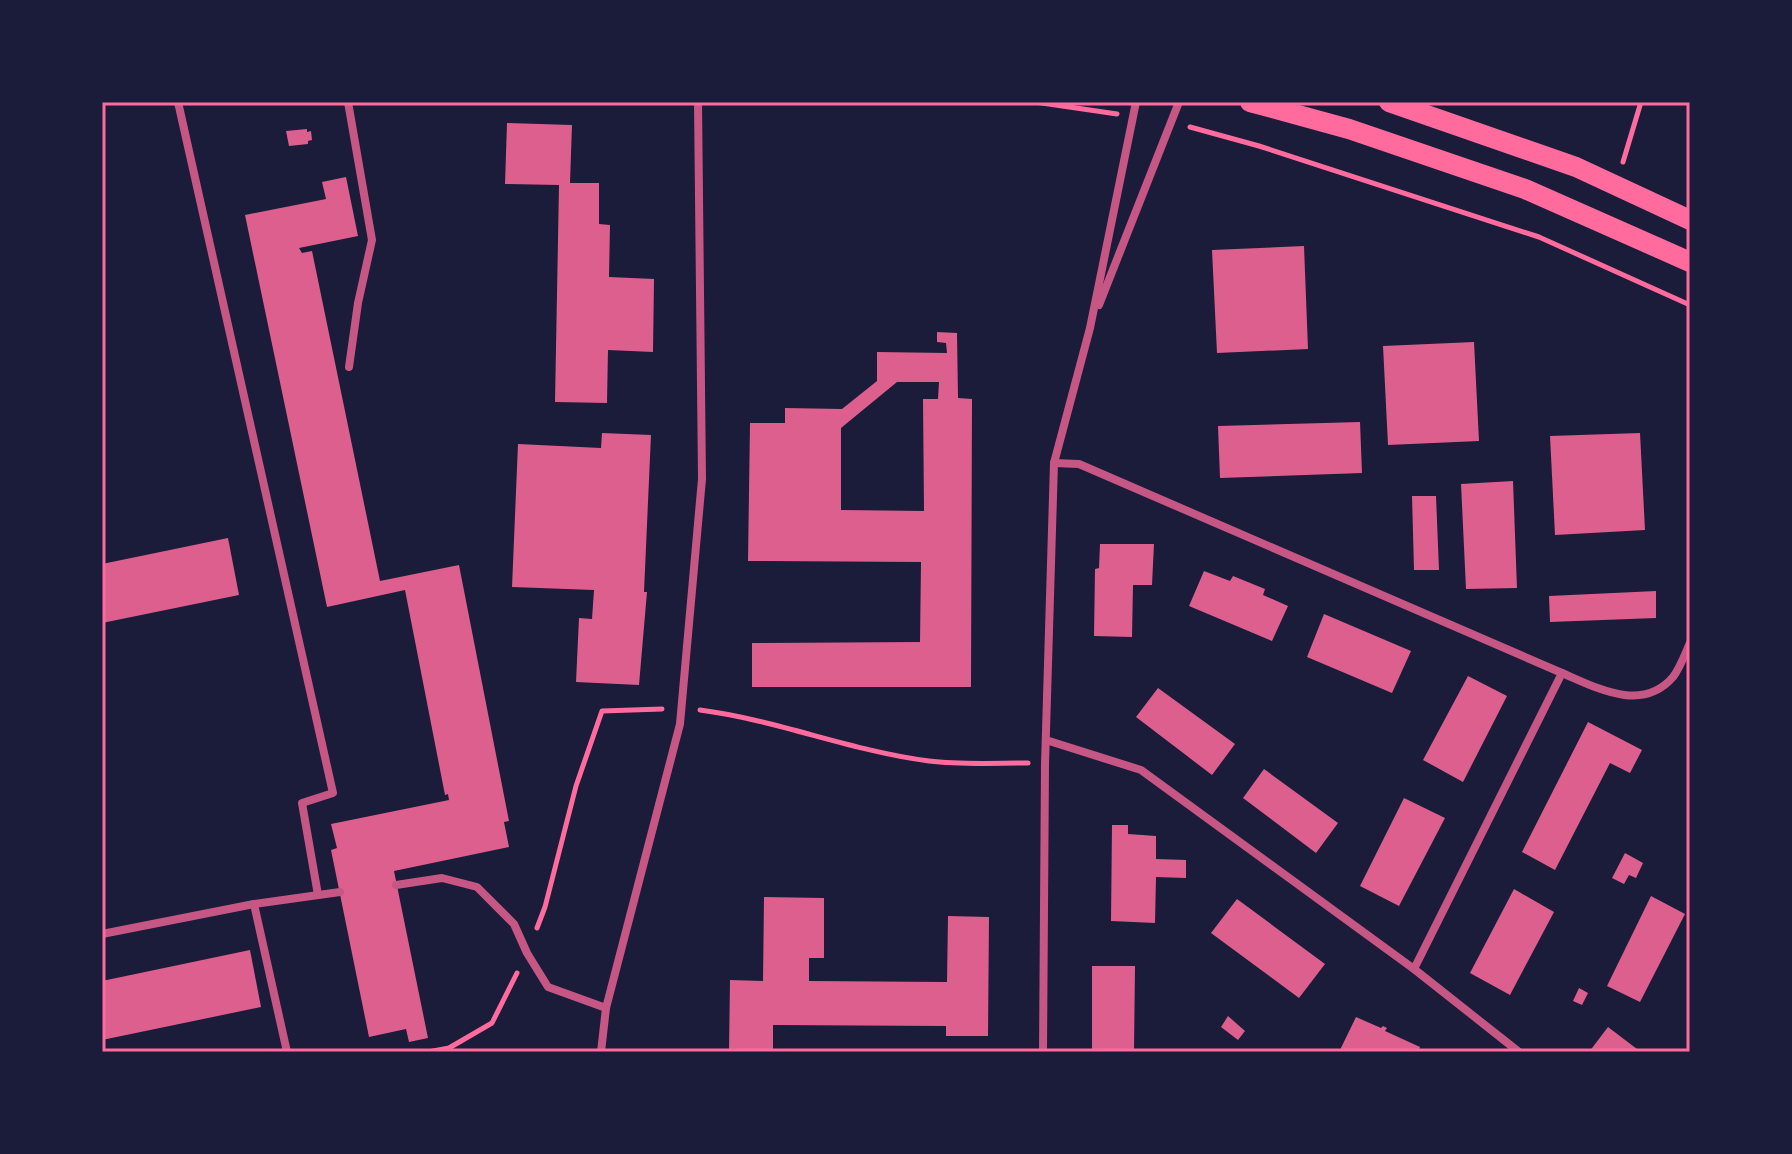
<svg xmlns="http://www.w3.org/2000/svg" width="1792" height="1154" viewBox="0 0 1792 1154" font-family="'Titillium Web',sans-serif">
<rect width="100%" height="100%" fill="#1b1b3a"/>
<g fill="#dd5f8e" fill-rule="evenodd">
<path d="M507 123 572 125 570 183H599V224L610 225 609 277 654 279 653 352 608 350 607 403 555 402 559 185 505 184Z"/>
<path d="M307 129V132L311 131 312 140 308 141V144L289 146 286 131Z"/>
<path d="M346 177 358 236 299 248 302 253 312 251 380 581 459 565 509 821 504 822 509 847 394 871 428 1038 409 1042 406 1029 369 1037 331 850 337 848 331 824 449 800 448 794 445 795 405 590 327 607 245 215 326 199 322 182Z"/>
<path d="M1304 246 1308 349 1217 353 1212 250Z"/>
<path d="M937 332 957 333 958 398 972 399 971 687H752V643L920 642 921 562 748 561 750 423H785V408L842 409 877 381V352L947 353 946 343 937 342ZM897 382H939L938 399H923L924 511 841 510V428Z"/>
<path d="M1474 342 1479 441 1388 445 1383 346Z"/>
<path d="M1360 422 1362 473 1220 478 1218 426Z"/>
<path d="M602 433 651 435 644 592H647L639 685 576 682 579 618 592 619 594 590 512 587 518 444 601 448Z"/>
<path d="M1640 433 1645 530 1555 535 1550 436Z"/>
<path d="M1513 481 1517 588 1466 589 1461 484Z"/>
<path d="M1412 496H1436L1439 570H1414Z"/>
<path d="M228 538 239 595 102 623V564Z"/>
<path d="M1100 544H1154L1152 585H1133L1132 637 1094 636 1095 569 1099 568Z"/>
<path d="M1204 571 1230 581 1233 576 1265 589 1263 595 1288 606 1272 641 1189 606Z"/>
<path d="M1656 591V618L1550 622 1549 596Z"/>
<path d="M1324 614 1411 651 1392 693 1307 657Z"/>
<path d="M1468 676 1507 696 1463 782 1423 760Z"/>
<path d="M1158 688 1235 744 1212 775 1136 717Z"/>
<path d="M1588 722 1642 750 1630 773 1610 763 1555 870 1522 852Z"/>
<path d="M1264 769 1338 823 1316 853 1243 798Z"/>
<path d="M1404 798 1445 818 1399 906 1360 886Z"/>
<path d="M1112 825H1128V834L1156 836V859L1186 860V878L1156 877 1155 923 1111 921Z"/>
<path d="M1625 853 1643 863 1636 878 1629 875 1624 884 1612 878Z"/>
<path d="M1514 889 1554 912 1510 995 1470 973Z"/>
<path d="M1651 896 1685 914 1640 1002 1607 986Z"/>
<path d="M764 897 824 898V958H809V981L947 982 948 916 989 917 988 1036H946V1026L773 1025V1052H729L730 980 763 981Z"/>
<path d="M1237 899 1325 964 1299 998 1211 933Z"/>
<path d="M250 950 261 1007 102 1040V981Z"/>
<path d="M1092 966H1135L1134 1052H1092Z"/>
<path d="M1579 988 1588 993 1582 1005 1573 1001Z"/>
<path d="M1228 1016 1245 1031 1238 1040 1221 1027Z"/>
<path d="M1356 1017 1381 1028 1383 1026 1387 1028 1385 1031 1420 1047 1418 1052H1339Z"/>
<path d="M1608 1027 1641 1052H1589Z"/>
</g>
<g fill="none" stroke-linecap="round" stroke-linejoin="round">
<g stroke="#ff6b9d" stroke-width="5">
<path d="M1035 102 1117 114"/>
<path d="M1190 127 1259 146 1539 237 1690 305"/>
<path d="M1623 162 1641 102"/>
<path d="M700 710C777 720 851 751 929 761 961 765 995 763 1028 763"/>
<path d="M537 928 545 907 576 786 602 711 662 709"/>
<path d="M428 1052 449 1048 492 1023 517 973"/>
</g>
<g stroke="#c65784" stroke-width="8">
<path d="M178 102 333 793 302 803 318 895"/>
<path d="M348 102 372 240 358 303 349 367"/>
<path d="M1099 305 1179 102"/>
<path d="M1054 463 1079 464 1562 673 1414 969"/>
<path d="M1562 673C1597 688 1642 713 1673 677 1680 668 1685 654 1690 643"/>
<path d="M1046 740 1141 770 1414 969 1519 1052"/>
<path d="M396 885 442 878 477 887 514 924 527 953 548 987 606 1008"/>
<path d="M254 904 287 1052"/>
<path d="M102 934 254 904 340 892"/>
<path d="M601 1052 606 1008 680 724 702 479 698 102"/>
<path d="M1043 1052 1045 764 1054 463 1090 328 1136 102"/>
</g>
<g stroke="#ff6b9d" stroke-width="20">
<path d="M1250 102 1349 129 1525 189 1690 262"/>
<path d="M1389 102 1576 167 1690 220"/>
</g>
</g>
<rect width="1792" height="1154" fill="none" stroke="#1b1b3a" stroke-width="208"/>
<rect x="104" y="104" width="1584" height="946" fill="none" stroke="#ff6b9d" stroke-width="3"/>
</svg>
